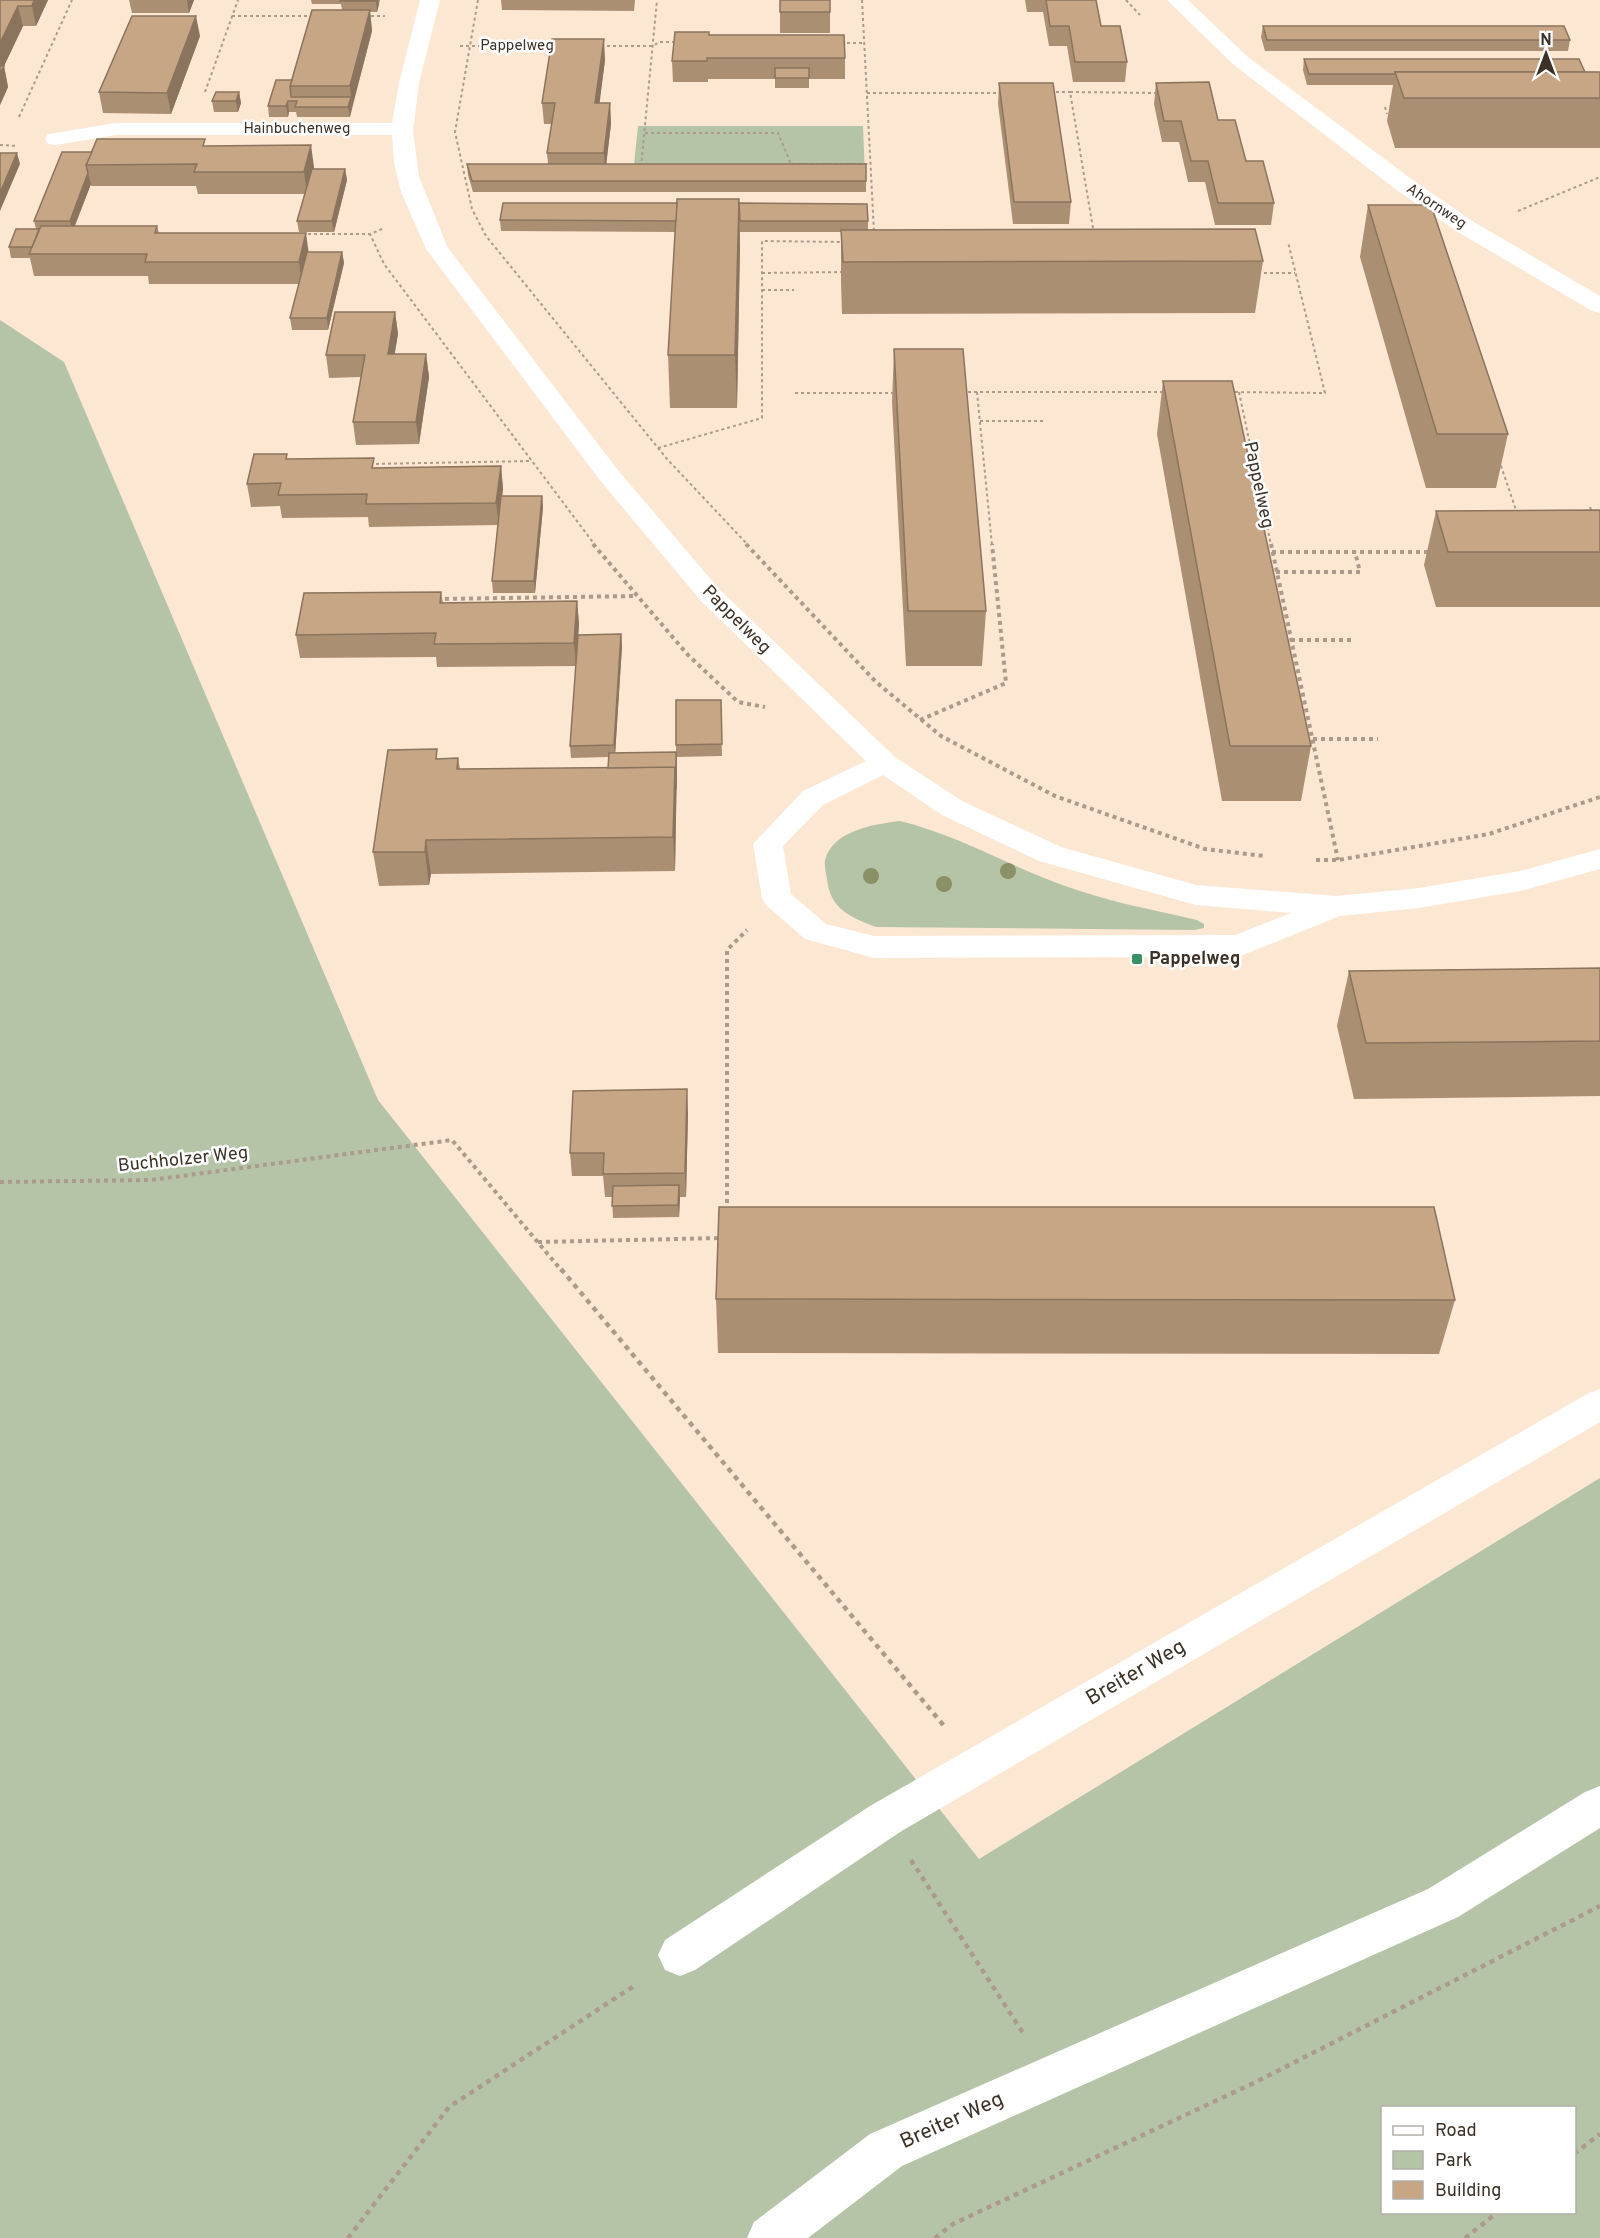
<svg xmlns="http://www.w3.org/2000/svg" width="1600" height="2238" viewBox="0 0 1600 2238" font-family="Overpass,sans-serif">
<rect width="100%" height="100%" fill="#fce7d3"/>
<g fill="#b5c4a7" fill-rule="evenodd">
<path d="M638 126H863L865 175 633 174Z"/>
<path d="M0 320 64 362 378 1100 979 1859 1600 1478V2238H0ZM1382 2108H1574V2212H1382Z"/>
<path d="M900 821C958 835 1011 867 1068 887 1110 902 1154 910 1197 920L1204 924V928L1194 930 876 927C850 917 830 909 827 879 826 873 824 865 825 860 833 830 875 824 900 821Z"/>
</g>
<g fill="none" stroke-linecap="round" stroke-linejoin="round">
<g stroke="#ac9b8b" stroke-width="2" stroke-dasharray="3 3" stroke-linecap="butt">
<path d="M478 0 455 132 472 209 486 236 667 459 748 545"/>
<path d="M862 0 874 232"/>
<path d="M1126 0 1140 15"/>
<path d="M232 16H316"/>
<path d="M365 16H385"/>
<path d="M841 43H863"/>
<path d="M460 46H555"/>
<path d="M601 46H652L660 42H677"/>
<path d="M205 92 238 0"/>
<path d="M1050 92H1070"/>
<path d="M867 93H1004"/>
<path d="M1385 107 1387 114"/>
<path d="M19 117 72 0"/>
<path d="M645 133H778L791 164H870"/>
<path d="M0 145 18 146"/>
<path d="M641 167 657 0"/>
<path d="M1518 211 1600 177"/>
<path d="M382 229 370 234 384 264 595 545"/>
<path d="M302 234H370"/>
<path d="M1094 234 1070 92 1158 93"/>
<path d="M762 273 845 272"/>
<path d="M1258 273H1295"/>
<path d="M762 290H794"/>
<path d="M962 392H1165"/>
<path d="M977 392 992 545"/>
<path d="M1229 392 1325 393 1288 242"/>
<path d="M1239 392 1271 545"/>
<path d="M795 393H895"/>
<path d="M980 421H1043"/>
<path d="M658 448 762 418V241L844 242"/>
<path d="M1499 460 1517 513"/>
<path d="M370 464 532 461"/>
<path d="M1590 507 1593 515"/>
</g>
<g stroke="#ac9b8b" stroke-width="4" stroke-dasharray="4 4" stroke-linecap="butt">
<path d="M593 544 688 655 738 702 765 707"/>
<path d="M746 544 876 682 941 736 1055 796 1205 849 1264 856"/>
<path d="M1271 544 1338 860"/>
<path d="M1272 552H1431"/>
<path d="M1276 572H1360L1355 552"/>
<path d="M437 599 637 596"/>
<path d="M1291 640H1354"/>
<path d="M920 720 1006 683 992 544"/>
<path d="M1313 739H1378"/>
<path d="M1316 860H1338L1489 834 1600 797"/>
<path d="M0 1182 151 1180 452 1140 562 1271"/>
<path d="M727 1211V950L747 930"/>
<path d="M538 1242 722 1238"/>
</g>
<g stroke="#ac9b8b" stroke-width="4.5" stroke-dasharray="5 5" stroke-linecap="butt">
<path d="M561 1269 945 1727"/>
<path d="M911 1860 1023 2033"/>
<path d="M1574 2154 1600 2134"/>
<path d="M348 2238 449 2107 637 1984"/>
<path d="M935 2238 953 2224 1258 2081 1600 1906"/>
<path d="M1465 2238 1498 2212"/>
</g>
<g fill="#fff" fill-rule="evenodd">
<path d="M420 0H440L419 83 413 131 419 177 448 248 617 469 719 589 895 757 962 801 1061 847 1196 885 1336 896 1419 888 1520 871 1600 849V869L1520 891 1419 908 1340 916 1238 957 874 958 805 939 766 905 762 898 753 844 803 791 866 761 701 601 599 479 426 249 401 192 394 162 392 135H115L56 145 48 144 45 139 48 134 56 133 115 123H392L399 83ZM883 775 942 815 1039 861 1196 905 1291 913 1235 935 874 936 826 924 791 894 783 846 823 805Z"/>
<path d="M1167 0H1188L1248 57 1414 181 1474 222 1600 296V313L1592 311 1458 232 1398 191 1234 65Z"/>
<path d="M1600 1389V1422L900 1832 695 1970 680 1976 665 1970 658 1955 665 1940 870 1806 1587 1394Z"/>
<path d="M1600 1786V1828L1458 1917 902 2166 808 2238H747L754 2222 870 2134 1428 1889 1585 1792Z"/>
</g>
</g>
<g fill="#8b9066">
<circle cx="1008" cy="871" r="8"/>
<circle cx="871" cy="876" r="8"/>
<circle cx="944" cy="884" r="8"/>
</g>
<g fill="#ab8f73">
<path d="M0 0H48L36 26H23L4 66 8 87 0 105Z"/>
<path d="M129 0H194L189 13H132Z"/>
<path d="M311 0H380L377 12H370L372 31 350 117H297L296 112H289L288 117H269L268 106 292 80 342 10 341 4H312Z"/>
<path d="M501 0H635L634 11 502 10Z"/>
<path d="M780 0 830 12V33H780Z"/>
<path d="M1025 0H1096L1101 26 1127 62 1125 82H1073L1067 46H1049L1043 12H1027Z"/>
<path d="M1263 26 1570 40 1568 51H1265L1261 37Z"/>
<path d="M709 35 845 58V79H809V88H775V79H708V82H673L672 61Z"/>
<path d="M200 36 171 114 103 113 99 92Z"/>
<path d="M1304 59 1600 72V148H1395L1387 121 1393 85H1307L1303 70Z"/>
<path d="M605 60 599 103H610L611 124 606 164H866V192H473L468 175 467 164H548L547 153 552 124H544L542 103Z"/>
<path d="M999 83 1071 202 1069 224H1013L998 104Z"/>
<path d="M1156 83 1218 120 1274 203 1271 225H1215L1205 182H1188L1179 142H1162L1154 104Z"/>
<path d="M239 92 241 103 238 112H214L212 101Z"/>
<path d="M206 146 314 167V169H345L347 180 334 232H299L297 221 305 194H198L196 186H91V184L75 226H157L159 233 309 252H342L344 263 328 330H292L290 318 299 284H149L148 276H34L30 258H11L9 247 36 229 34 221 92 152Z"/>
<path d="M739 203 868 221V230L1263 261 1255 313 842 314 841 282V232H740L737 408H670L668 355 675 232 501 231 500 220Z"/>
<path d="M1368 205 1508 434 1496 488H1426L1360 257Z"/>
<path d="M395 312 398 334 394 354H426L429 377 419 444 356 445 353 422 361 377 329 378 326 355Z"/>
<path d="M894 349 986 611 982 666H906L892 402Z"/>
<path d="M1163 381 1311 746 1301 801H1222L1157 434Z"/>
<path d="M287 454V459L375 468 501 466 503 489 502 496H542L543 507 535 593H493L492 581 498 525 369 527 368 517 282 518 280 506 251 507 247 484Z"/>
<path d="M1600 510V607H1436L1424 565 1436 511Z"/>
<path d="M441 592 443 603 577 601 579 624 576 666 437 667 436 657 300 658 296 635Z"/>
<path d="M621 634 622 646 615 753 676 752V745L721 700 722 756 677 757 675 871 431 874 429 885 379 886 373 852 439 759 458 758 460 769 608 768V757L571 758 570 746Z"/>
<path d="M1600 968V1096L1354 1099 1337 1026 1349 971Z"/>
<path d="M688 1113 686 1197H680L679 1217 613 1218 612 1197H605L603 1176H572L570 1153Z"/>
<path d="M716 1299 1455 1300 1439 1354 718 1353Z"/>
</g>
<g fill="#8b745e">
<path d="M34 0H48L36 26 32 6Z"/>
<path d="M187 0H194L189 13Z"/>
<path d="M376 0H378L379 4 377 12Z"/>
<path d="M18 6 23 26 4 66 8 87 0 105V43Z"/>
<path d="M370 10 372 31 352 107 350 86Z"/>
<path d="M196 16 200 36 171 114 167 93Z"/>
<path d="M604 39 605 60 597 124 595 103Z"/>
<path d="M239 92 241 103 238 112 236 101Z"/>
<path d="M351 97 352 107 350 117 348 107Z"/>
<path d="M288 101 289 112 288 117 286 106Z"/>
<path d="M610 103 611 124 605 175 604 153Z"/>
<path d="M311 145 314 167 307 194 304 172Z"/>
<path d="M17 153 20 164 0 211V193Z"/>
<path d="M345 169 347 180 334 232 332 221Z"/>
<path d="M88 173 91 184 72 232 70 221Z"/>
<path d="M739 199 740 250 737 408 735 355Z"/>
<path d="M306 233 309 255 302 284 299 262Z"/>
<path d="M342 252 344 263 328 330 327 318Z"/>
<path d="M395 312 398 334 391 377 388 354Z"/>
<path d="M426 354 429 377 419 444 416 422Z"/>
<path d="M501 466 503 489 499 525 496 503Z"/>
<path d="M542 496 543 507 535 593 534 581Z"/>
<path d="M577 601 579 624 576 666 574 643Z"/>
<path d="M621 634 622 646 615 757 614 745Z"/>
<path d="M676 752 677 764 675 871 673 837 675 767Z"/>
<path d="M426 840 431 874 429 885 425 852Z"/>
<path d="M687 1089 688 1113 686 1197 685 1173Z"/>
<path d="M679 1185 680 1197 679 1217 678 1205Z"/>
</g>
<g fill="#c7a686" stroke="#8b745e" stroke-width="1.5">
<path d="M0 0H34L32 6H18L0 43Z"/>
<path d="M341 0H376L375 1H340Z"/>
<rect x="780" y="0" width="50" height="12"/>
<path d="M1046 0H1096L1101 26H1120L1127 62H1075L1069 26H1050Z"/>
<path d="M312 10H370L350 86H290Z"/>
<path d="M132 16H196L167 93 99 92Z"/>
<path d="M1263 26H1564L1570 40H1267Z"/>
<path d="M675 32H709V35H844L845 58H707V61H672Z"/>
<path d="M552 39H604L595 103H610L604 153H547L555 103H542Z"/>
<path d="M1304 59H1579L1585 72H1395V74H1309Z"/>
<path d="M0 66H4L0 73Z"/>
<rect x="775" y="68" width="34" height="10"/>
<path d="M1395 72H1600V98H1404Z"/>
<path d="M276 80H292L290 86 291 97H351L348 107H295L297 101H288L286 106H268Z"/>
<path d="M1209 82 1218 120H1235L1246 161H1263L1274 203H1218L1208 161H1191L1181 121H1164L1156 83Z"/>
<path d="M999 83H1053L1071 202H1014Z"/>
<path d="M216 92H239L236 101H212Z"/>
<path d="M97 139H205L203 146 311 145 304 172H194L197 164 86 165Z"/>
<path d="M62 152H92L86 165 88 173 70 221H34Z"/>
<path d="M0 153H17L0 193Z"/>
<path d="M467 164H866V181H472Z"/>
<path d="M312 169H345L332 221H297Z"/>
<path d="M677 199H739L735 355H668Z"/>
<path d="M503 203H677L676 221 500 220Z"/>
<path d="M739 203 867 204 868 221H740Z"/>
<path d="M1368 205H1431L1508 434H1437Z"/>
<path d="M41 226H157L155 233H306L299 262H145L147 254H29Z"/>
<path d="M16 229H39L32 247H9Z"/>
<path d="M1255 229 1263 261 843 262 841 230Z"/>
<path d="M307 252H342L327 318H290Z"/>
<path d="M335 312H395L388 354H426L416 422H353L365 355H326Z"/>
<path d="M894 349H963L986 611H908Z"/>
<path d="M1163 381H1232L1311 746H1230Z"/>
<path d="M254 454H287L286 459 374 458 372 468 501 466 496 503 366 504 367 494 278 495 281 483 247 484Z"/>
<path d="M501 496H542L534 581H492Z"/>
<path d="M1600 510V552H1448L1436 511Z"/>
<path d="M441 592 440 603 577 601 574 643 434 644 436 633 296 635 304 593Z"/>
<path d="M621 634 614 745 570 746 578 635Z"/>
<path d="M676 700H721L722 744 676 745Z"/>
<path d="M437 749 436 759 458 758 457 769 675 767 673 837 426 840 425 852H373L388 750Z"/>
<path d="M676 752V789L675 767 608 768 609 753Z"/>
<path d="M1600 968V1041L1366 1043 1349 971Z"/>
<path d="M687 1089 685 1173 603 1174 604 1153H570L573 1091Z"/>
<path d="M679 1185 678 1205 612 1206 613 1186Z"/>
<path d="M719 1207H1434L1455 1300 716 1299Z"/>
</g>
<rect fill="#399166" stroke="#fff" stroke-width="2" x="1131" y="953" width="12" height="12" rx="3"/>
<g text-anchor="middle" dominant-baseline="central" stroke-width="5" stroke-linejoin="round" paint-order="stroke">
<g font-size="15" fill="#3c3127" stroke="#fff">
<text x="517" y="46">Pappelweg</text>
<text x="297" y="129">Hainbuchenweg</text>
<text transform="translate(1436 207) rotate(34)">Ahornweg</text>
</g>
<g font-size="18" fill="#3c3127" stroke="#fff">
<text transform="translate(1258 485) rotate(78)">Pappelweg</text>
<text transform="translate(736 620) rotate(45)">Pappelweg</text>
<text transform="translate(183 1160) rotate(-6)">Buchholzer Weg</text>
</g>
<g font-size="18" font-weight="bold" fill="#3c3127" stroke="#fff" text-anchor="start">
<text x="1149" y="959">Pappelweg</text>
</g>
<g font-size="21" fill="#3c3127" stroke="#fff">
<text transform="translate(1136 1673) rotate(-30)">Breiter Weg</text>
<text transform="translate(952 2121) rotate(-24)">Breiter Weg</text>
</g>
</g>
<rect x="1381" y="2106" width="195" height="108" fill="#ffffff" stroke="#b1ada9" stroke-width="1.5"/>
<rect x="1393" y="2126" width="30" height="9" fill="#ffffff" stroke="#b1ada9" stroke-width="1.5"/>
<text x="1435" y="2136" font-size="18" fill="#3c3127">Road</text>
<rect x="1393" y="2151" width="30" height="18" fill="#b5c4a7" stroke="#b1ada9" stroke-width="1.5"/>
<text x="1435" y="2166" font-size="18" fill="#3c3127">Park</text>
<rect x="1393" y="2181" width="30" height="18" fill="#c7a686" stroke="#b1ada9" stroke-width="1.5"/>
<text x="1435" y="2196" font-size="18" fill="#3c3127">Building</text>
<g transform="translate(1546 54)" stroke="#ffffff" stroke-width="4.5" paint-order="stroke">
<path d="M0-4.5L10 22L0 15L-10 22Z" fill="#3c3127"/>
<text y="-9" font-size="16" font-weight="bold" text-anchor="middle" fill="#3c3127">N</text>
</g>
</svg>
